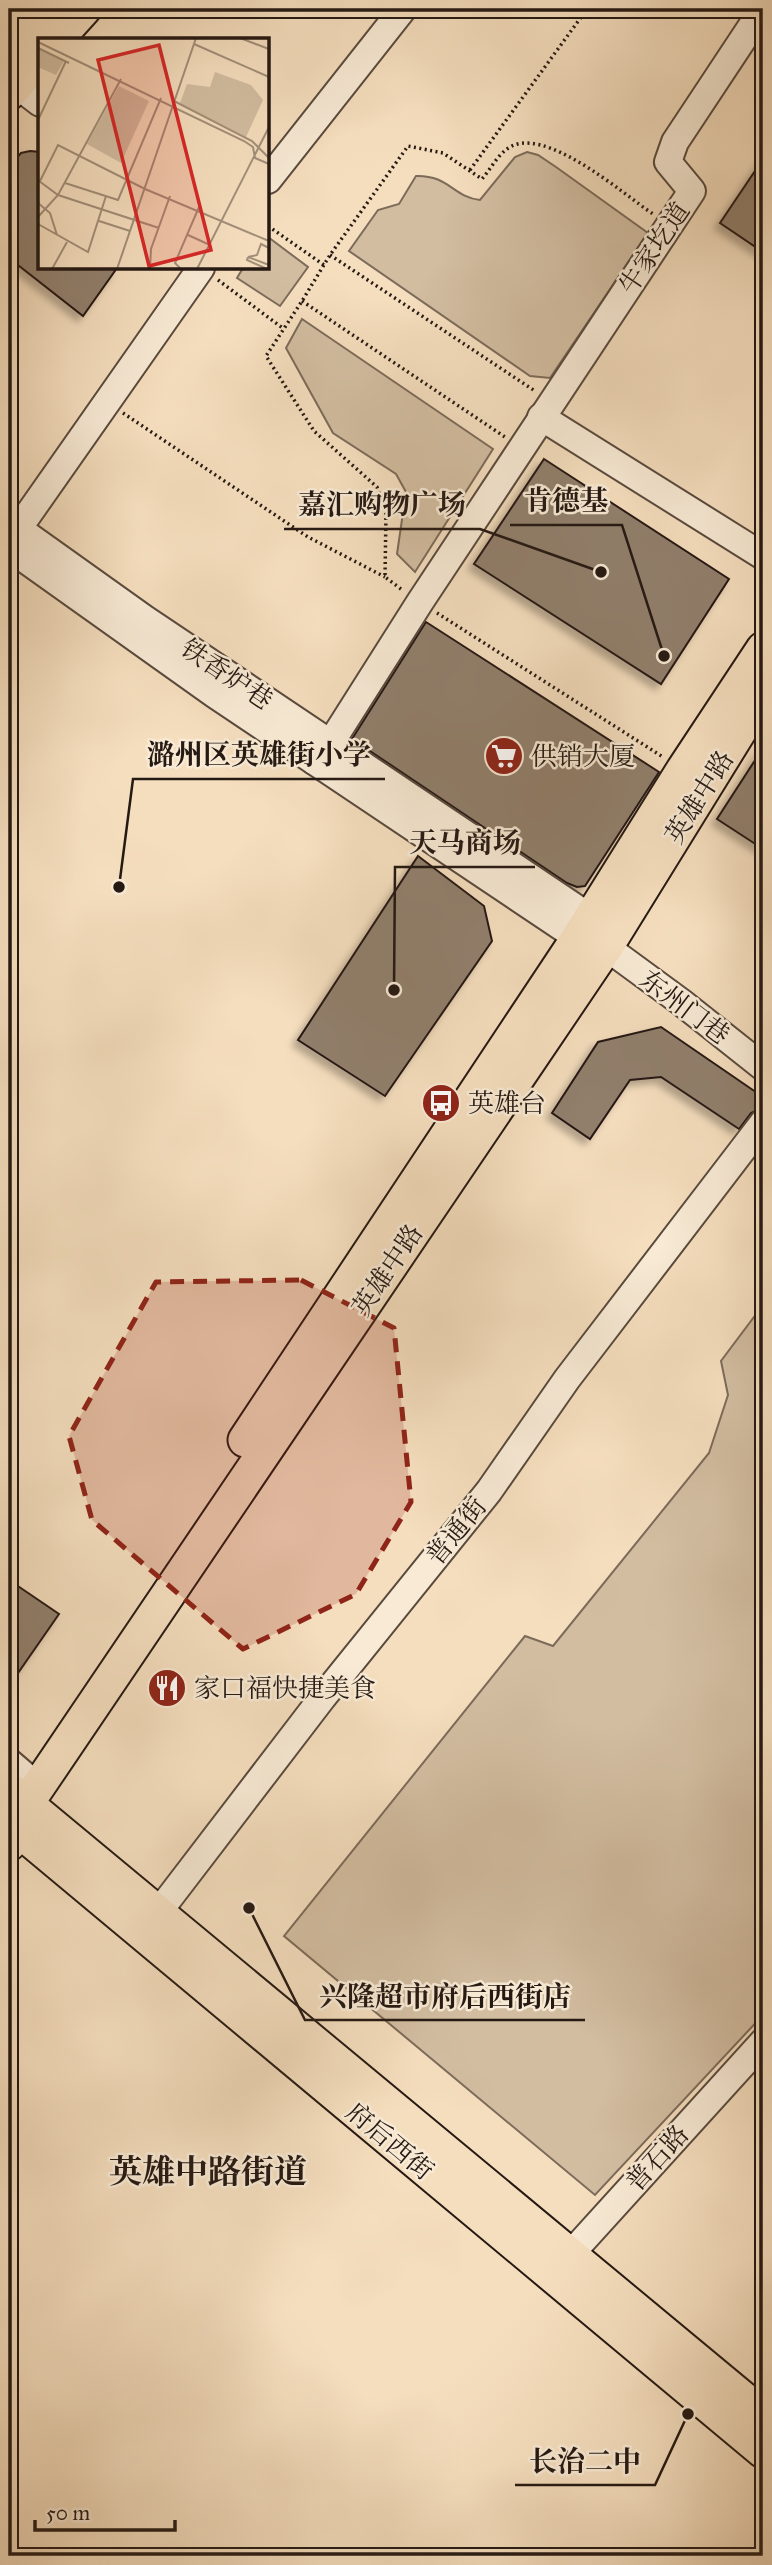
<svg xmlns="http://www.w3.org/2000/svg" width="772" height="2565" viewBox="0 0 772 2565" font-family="'IM FELL Great Primer','Noto Serif SC',serif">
<defs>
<filter id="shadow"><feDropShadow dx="-5.5" dy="5.5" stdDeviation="3.5" flood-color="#0004"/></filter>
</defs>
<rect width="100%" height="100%" fill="#f5debe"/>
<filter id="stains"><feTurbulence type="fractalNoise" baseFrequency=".00286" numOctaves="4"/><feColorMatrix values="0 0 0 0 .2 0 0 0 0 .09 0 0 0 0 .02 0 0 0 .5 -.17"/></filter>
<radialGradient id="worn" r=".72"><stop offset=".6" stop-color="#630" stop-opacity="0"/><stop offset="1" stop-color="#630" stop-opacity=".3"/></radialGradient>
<g fill="#d2bda1" stroke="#7c6b5a" stroke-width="2">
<path d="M527 152 538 155 556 167 648 233 550 378 530 376 349 251 378 210 399 204 416 176C449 175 453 197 480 200L515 157Z"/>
<path d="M268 237 308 267 280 306 237 278 243 268H268Z"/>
<path d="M302 319 493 449 415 572 397 554 406 492 396 474 333 433 286 348Z"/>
<path d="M763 1305V2015L595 2195 284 1936 525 1636 553 1646 709 1453 728 1395 721 1361Z"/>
</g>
<g fill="#917f6c" stroke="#251913" stroke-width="2" filter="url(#shadow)">
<path d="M30 151 40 152V268H117L83 316 9 258V167L21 153Z"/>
<path d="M763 159V252L720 223Z"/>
<path d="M544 459 729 579 661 684 474 564Z"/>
<path d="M426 622 659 772 585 886 577 887 567 883 352 739Z"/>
<path d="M763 748V849L717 819Z"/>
<path d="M418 856 484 906 492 941 385 1096 298 1040Z"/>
<path d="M661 1027 763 1097 762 1108 751 1113 739 1129 661 1077 630 1080 590 1139 552 1113 598 1042Z"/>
<path d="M9 1580 59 1614 9 1686Z"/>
</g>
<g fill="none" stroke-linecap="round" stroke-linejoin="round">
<defs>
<g id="minor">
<path d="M9 79 40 103"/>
<path d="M268 180 403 9"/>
<path d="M541 417 763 556"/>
<path d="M9 522 145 619 591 918 599 933"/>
<path d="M11 543 18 529 201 268"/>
<path d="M9 548 214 694 578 938 606 947 681 1002 763 1067"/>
<path d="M314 761 330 744 420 602 692 191 668 162 675 142 763 9"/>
<path d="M9 1762 23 1774"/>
<path d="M147 1927 323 1697 489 1491 567 1379 763 1123"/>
<path d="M557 2269 763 2042"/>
</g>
<g id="major">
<path d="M56 40 84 9"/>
<path d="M9 55 50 9"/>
<path d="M9 93 40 58"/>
<path d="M245 1440 578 938 683 770 763 649"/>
<path d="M11 1791 763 2415"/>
<path d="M9 1822 763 2451"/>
<path d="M9 1844 19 1829 27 1803 606 947 763 693"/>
</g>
</defs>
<use href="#minor" stroke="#594a3e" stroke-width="30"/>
<use href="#major" stroke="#251913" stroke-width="37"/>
<g stroke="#251913" stroke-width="3.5" stroke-dasharray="2 3.5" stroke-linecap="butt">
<path d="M470 170 587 9"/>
<path d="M268 226 324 265"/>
<path d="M330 255 535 391"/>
<path d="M218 280 284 329"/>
<path d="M302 301 505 437"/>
<path d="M123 413 308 537 385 577"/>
<path d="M401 589 385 577 386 513 377 487 314 431 266 356 302 301 330 255 408 146 443 153 482 179C490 170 497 156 507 149 542 122 623 194 653 214"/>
<path d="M437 613 663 757"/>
</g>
<use href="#minor" stroke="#f8ead5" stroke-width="26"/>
<use href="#major" stroke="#f5debe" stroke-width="33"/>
</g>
<path fill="#8f2418" fill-opacity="0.2" stroke="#8f2418" stroke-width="5" stroke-dasharray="14 9" stroke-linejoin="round" d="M301 1280 394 1328 411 1502 356 1594 243 1649 92 1520 69 1436 156 1282Z"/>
<defs>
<symbol id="supermarket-disc" viewBox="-11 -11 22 22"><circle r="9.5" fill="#8f2418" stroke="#f8ead5"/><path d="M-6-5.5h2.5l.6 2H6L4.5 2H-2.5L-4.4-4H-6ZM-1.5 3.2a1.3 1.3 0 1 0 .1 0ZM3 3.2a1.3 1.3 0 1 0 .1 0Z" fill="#fff"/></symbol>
<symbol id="bus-disc" viewBox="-11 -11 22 22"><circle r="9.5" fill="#8f2418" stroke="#f8ead5"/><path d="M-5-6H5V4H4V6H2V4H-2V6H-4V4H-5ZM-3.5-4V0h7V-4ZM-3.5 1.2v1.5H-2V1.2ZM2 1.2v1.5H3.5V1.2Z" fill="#fff"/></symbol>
<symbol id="restaurant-disc" viewBox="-11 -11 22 22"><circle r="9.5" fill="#8f2418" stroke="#f8ead5"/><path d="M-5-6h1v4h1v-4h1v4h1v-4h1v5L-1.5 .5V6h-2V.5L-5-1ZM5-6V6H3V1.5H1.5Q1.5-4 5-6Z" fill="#fff"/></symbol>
</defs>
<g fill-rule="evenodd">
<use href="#supermarket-disc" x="482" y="734" width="44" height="44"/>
<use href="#bus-disc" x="419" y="1081" width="44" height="44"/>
<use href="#restaurant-disc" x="145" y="1666" width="44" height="44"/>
</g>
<g text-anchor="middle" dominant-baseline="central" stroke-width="5" stroke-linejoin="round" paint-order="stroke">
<g font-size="26" fill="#251913" stroke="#f8ead5">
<text transform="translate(654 248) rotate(-56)">牛家圪道</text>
<text transform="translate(227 674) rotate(34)">铁香炉巷</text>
<text transform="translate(699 797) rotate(-58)">英雄中路</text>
<text transform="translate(685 1007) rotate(37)">东州门巷</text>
<text transform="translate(387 1270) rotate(-56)">英雄中路</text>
<text transform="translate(456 1531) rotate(-51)">普通街</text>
<text transform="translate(390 2141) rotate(40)">府后西街</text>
<text transform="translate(657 2158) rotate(-48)">普石路</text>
</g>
<g font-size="26" fill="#251913" stroke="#f8ead5" text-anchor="start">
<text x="531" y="756">供销大厦</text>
<text x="468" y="1103">英雄台</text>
<text x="194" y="1688">家口福快捷美食</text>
</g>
<g font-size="33" font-weight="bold" fill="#251913" stroke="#f8ead5">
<text x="208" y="2172">英雄中路街道</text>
</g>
</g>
<g transform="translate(38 38)">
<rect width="231" height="231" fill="#f5debe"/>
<path d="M0 11 26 23 18 37 0 29ZM177 34 213 47 225 62 208 99 142 65 149 46 172 49ZM81 48 111 63 83 125 49 106Z" fill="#d2bda1"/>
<path fill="none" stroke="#a28f7a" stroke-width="2" d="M202 0 231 11M0 4 206 103 215 109 217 120 231 126M156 6 231 39M0 10 31 25M136 63 214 103 231 120M0 82 28 23M1 143 20 157 121 190M2 143 20 107 107 151 231 203M27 145 80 162 123 60M0 165 12 175 19 197M0 179 20 157 83 41M61 183 92 193M0 186 50 214 68 158M150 197 172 207M210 219 219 217 223 206 231 210M210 219 209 222 229 231M210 219 231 227M14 231 29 204M79 231 158 0M112 231 113 211 132 158M143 231 137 225 161 169M159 231 231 89"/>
<path fill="#d62828" fill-opacity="0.15" stroke="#d62828" stroke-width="3.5" d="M121 7 173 212 111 228 60 22Z"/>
<rect width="231" height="231" fill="none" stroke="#251913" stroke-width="3.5"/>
</g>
<path fill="none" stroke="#251913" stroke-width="2.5" d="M664 656L622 525H510M601 572L480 529H284M119 887L133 779H385M394 990L395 867H535M249 1908L305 2020H585M688 2414L655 2485H515"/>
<g fill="#251913" stroke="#f8ead5" stroke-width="2.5">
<circle cx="664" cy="656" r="7"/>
<circle cx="601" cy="572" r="7"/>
<circle cx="119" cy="887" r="7"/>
<circle cx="394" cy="990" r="7"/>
<circle cx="249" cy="1908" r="7"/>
<circle cx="688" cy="2414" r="7"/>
</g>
<g font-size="28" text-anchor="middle" font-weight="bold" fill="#251913" stroke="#f8ead5" stroke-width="5" stroke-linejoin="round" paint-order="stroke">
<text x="566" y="510">肯德基</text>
<text x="382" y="514">嘉汇购物广场</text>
<text x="259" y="764">潞州区英雄街小学</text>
<text x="465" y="852">天马商场</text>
<text x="445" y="2006">兴隆超市府后西街店</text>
<text x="585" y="2471">长治二中</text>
</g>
<rect width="772" height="2565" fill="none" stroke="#f5debe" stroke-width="35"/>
<rect x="10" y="10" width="751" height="2544" fill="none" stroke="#251913" stroke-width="3.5"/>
<rect x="18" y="18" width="737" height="2530" fill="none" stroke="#251913" stroke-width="2"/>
<path d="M35 2520v10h140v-10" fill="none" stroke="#251913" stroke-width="3.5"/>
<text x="46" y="2520" font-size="21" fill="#251913" stroke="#f8ead5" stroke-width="5" paint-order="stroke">50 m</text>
<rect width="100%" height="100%" filter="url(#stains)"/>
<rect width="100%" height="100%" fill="url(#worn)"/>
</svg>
